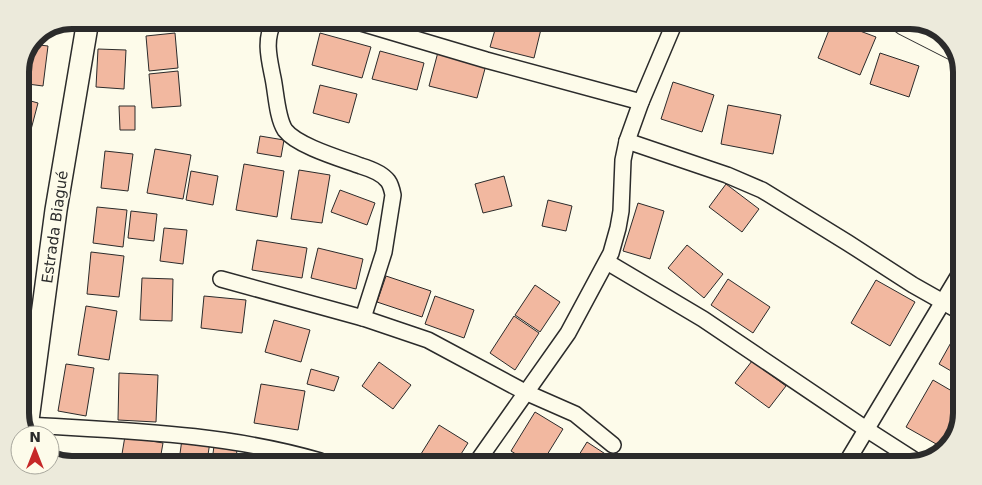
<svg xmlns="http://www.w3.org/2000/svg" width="982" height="485" viewBox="0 0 982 485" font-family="'DejaVu Sans',sans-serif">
<rect width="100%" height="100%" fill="#fdfbea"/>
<g fill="#f2b8a0" stroke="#2b2b2b">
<path d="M406 22H437L434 31Z"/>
<path d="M497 23H534L542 25 534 58 490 47Z"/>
<path d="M831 25H844L876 37 860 75 818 58Z"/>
<path d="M175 33 178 68 149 71 146 36Z"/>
<path d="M320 33 371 47 362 78 312 65Z"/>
<path d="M31 44 48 46 43 86 20 83V68Z"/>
<path d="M98 49 126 50 124 89 96 87Z"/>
<path d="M380 51 424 63 417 90 372 79Z"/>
<path d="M438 52 486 65 477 98 429 86Z"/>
<path d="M880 53 919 66 909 97 870 84Z"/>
<path d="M178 71 181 106 152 108 149 74Z"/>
<path d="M673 82 714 95 702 132 661 119Z"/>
<path d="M320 85 357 94 349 123 313 113Z"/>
<path d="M20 98 38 103 28 141 20 139Z"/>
<path d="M728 105 781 115 773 154 721 144Z"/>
<path d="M119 106H135V130H120Z"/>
<path d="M260 136 284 140 281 157 257 153Z"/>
<path d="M155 149 191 155 183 199 147 193Z"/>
<path d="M105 151 133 154 128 191 101 188Z"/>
<path d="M244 164 284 171 277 217 236 210Z"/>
<path d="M299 170 330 175 322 223 291 219Z"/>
<path d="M191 171 218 176 213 205 186 200Z"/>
<path d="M504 176 512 206 483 213 475 184Z"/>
<path d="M726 184 759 209 742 232 709 207Z"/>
<path d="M340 190 375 203 367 225 331 212Z"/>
<path d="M548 200 572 206 566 231 542 226Z"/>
<path d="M638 203 664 211 650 259 623 251Z"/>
<path d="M97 207 127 210 123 247 93 243Z"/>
<path d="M131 211 157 214 154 241 128 238Z"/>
<path d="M164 228 187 230 183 264 160 261Z"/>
<path d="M257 240 307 248 302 278 252 270Z"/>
<path d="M687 245 723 274 704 298 668 268Z"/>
<path d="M318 248 363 259 356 289 311 278Z"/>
<path d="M91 252 124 256 119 297 87 294Z"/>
<path d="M386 276 431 291 422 317 377 302Z"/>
<path d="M142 278 173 279 172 321 140 320Z"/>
<path d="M728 279 770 307 753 333 711 305Z"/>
<path d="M876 280 915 302 890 346 851 323Z"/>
<path d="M535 285 560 302 540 332 515 315Z"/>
<path d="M204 296 246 300 242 333 201 328Z"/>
<path d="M435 296 474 310 464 338 425 324Z"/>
<path d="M86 306 117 311 109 360 78 355Z"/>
<path d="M514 316 539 333 515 370 490 353Z"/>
<path d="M274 320 310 330 301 362 265 352Z"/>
<path d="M958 330V375L939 364Z"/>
<path d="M752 361 786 386 769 408 735 383Z"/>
<path d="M379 362 411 385 393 409 362 386Z"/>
<path d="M66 364 94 368 86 416 58 411Z"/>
<path d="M311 369 339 377 334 391 307 384Z"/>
<path d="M119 373 158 375 156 422 118 420Z"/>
<path d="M933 380 957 394V428L945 449 906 427Z"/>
<path d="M261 384 305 391 298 430 254 423Z"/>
<path d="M535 412 563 429 542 463H530L511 451Z"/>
<path d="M439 425 468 443 456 462H416Z"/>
<path d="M125 436 163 443 160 460H121Z"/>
<path d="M182 439 210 442 207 461H179Z"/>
<path d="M587 442 610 457 606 463H574Z"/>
<path d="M214 446 237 449 236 461H212Z"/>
</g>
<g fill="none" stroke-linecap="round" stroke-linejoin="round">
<defs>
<g id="minor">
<path d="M274 21C264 40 269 58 273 78 276 92 277 118 285 130 297 146 342 159 361 166 371 169 382 173 388 181 391 185 392 190 393 195L384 252 363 318"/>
<path d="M358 22 486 60 641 102"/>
<path d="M627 141 727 175 762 190 848 243 913 285 959 311"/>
<path d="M607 262 703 319 866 429 919 463"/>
<path d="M221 279 363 318 428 340 525 392 575 414 613 445"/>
<path d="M28 425C126 431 225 433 320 461"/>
<path d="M477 462 568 333 611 253 618 228 621 211 623 160 627 141 641 102 674 24"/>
<path d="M845 465 959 275"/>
</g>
<path id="tertiary" d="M903 25 956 52"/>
<path id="secondary" d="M26 435 56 210 88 20"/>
</defs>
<use href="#minor" stroke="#2b2b2b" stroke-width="18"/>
<use href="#tertiary" stroke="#2b2b2b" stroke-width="21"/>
<use href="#secondary" stroke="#2b2b2b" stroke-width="24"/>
<use href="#minor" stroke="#fdfbea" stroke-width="15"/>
<use href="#tertiary" stroke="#fdfbea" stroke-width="19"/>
<use href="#secondary" stroke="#fdfbea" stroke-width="21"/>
</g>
<g text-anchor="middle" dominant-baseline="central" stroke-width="4" stroke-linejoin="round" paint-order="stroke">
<g font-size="15" fill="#2b2b2b" stroke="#fdfbea">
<text transform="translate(55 227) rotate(-82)">Estrada Biagué</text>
</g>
</g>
<path d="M0 0H982V485H0ZM72 29H910A43 43 0 0 1 953 72V413A43 43 0 0 1 910 456H72A43 43 0 0 1 29 413V72A43 43 0 0 1 72 29Z" fill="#eceadb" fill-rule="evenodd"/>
<path fill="none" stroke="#2b2b2b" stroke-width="6" d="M72 29H910A43 43 0 0 1 953 72V413A43 43 0 0 1 910 456H72A43 43 0 0 1 29 413V72A43 43 0 0 1 72 29Z"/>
<g transform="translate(35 450)"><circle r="24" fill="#fdfbea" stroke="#a9a89e"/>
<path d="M0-4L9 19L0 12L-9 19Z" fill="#c62828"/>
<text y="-8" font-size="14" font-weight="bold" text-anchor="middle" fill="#2b2b2b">N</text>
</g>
</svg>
